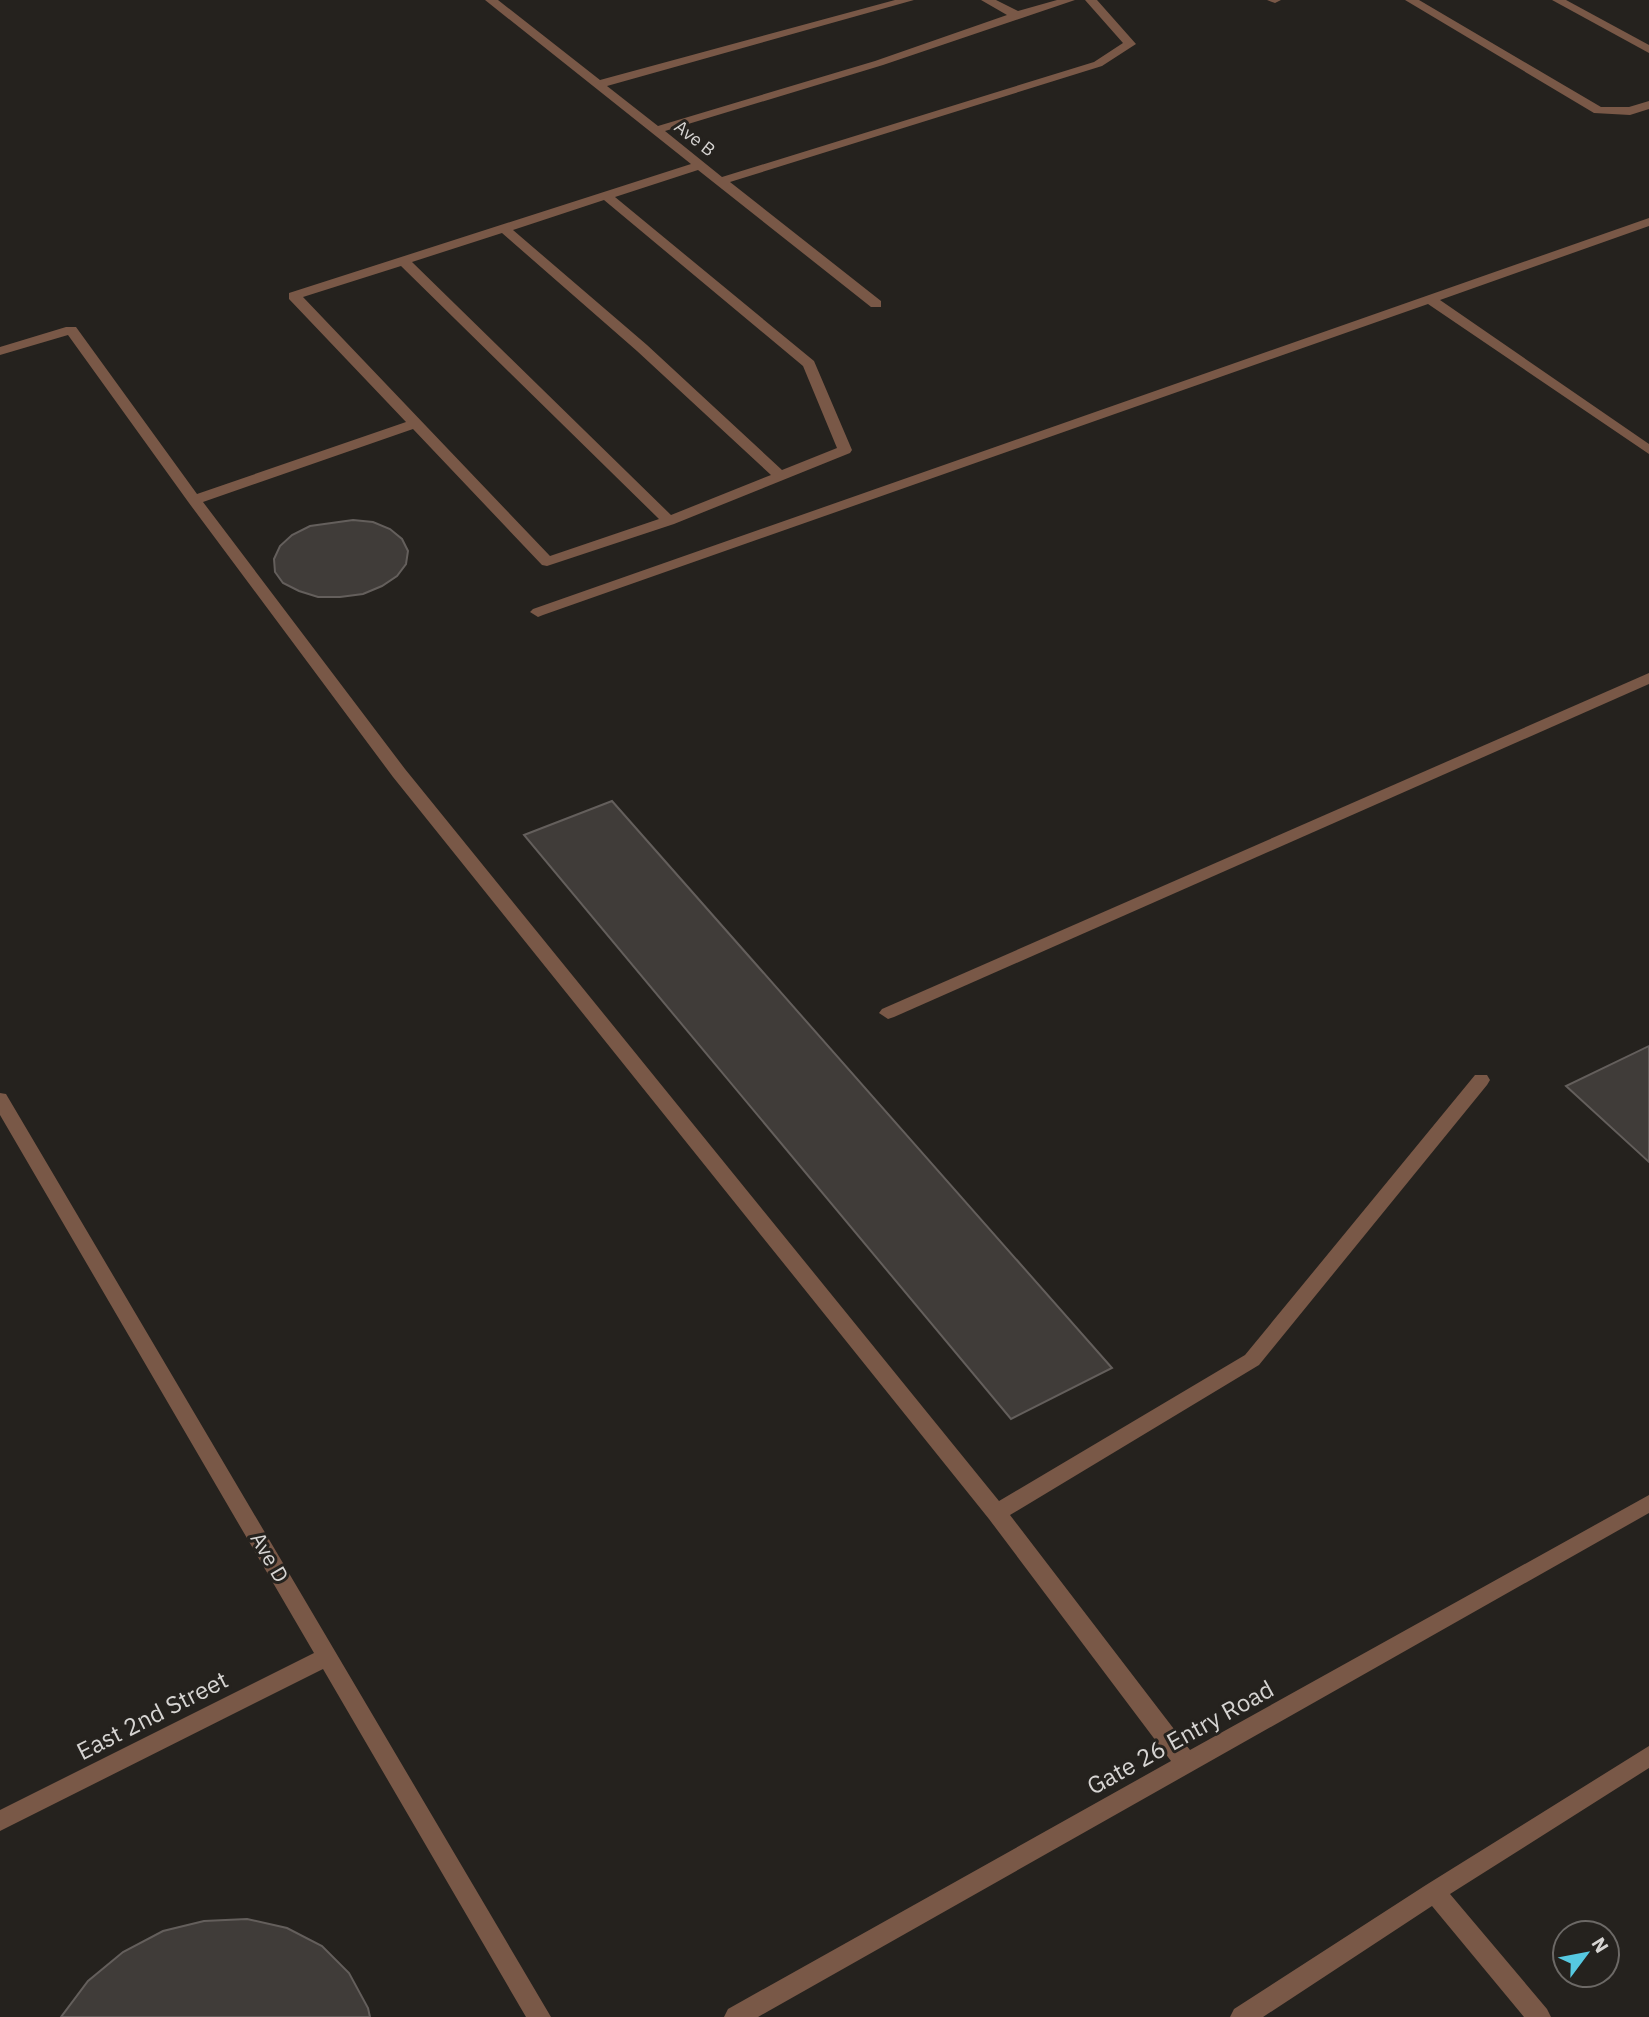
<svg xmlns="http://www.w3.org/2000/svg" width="1649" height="2017" viewBox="0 0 1649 2017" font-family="'IBM Plex Sans',sans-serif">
<rect width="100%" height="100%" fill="#25221e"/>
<g fill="#403c39" stroke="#645f5c" stroke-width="2">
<path d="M353 520 373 522 390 529 402 539 408 551 406 564 397 576 382 586 363 594 340 597H318L299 591 283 583 275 572 274 559 280 546 292 535 310 526Z"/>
<path d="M612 801 1112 1368 1011 1419 524 835Z"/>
<path d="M1649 1046V1162L1566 1086Z"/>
<path d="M247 1919 287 1928 322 1946 349 1973 368 2008 370 2017H61L88 1981 123 1952 163 1931 204 1921Z"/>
</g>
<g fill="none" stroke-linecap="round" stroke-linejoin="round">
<g fill="#795847" fill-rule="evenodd">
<path d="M1267 0H1281L1275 3Z"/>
<path d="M1405 0H1419L1601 107H1629L1649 101V109L1630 115 1594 113Z"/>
<path d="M1552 0H1566L1649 45V53Z"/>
</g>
<g fill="#795847" fill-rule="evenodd">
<path d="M485 0H498L600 80 895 0H914L607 86 658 126 875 61 1007 15 981 0H996L1018 11 1057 0H1075L883 65 665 131 722 177 1094 62 1123 43 1085 0H1097L1136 44 1102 66 730 182 881 301V307H871L698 170 615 197 814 361 852 450 850 453 674 524 547 566 542 565 413 429 203 502 405 769 999 1501 1245 1355 1475 1075H1487L1490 1080 1487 1085 1259 1365 1010 1515 1190 1750 1649 1495V1513L758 2017H724L728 2009 1171 1761 989 1519 393 777 189 503 68 335 0 355V347L66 327H76L197 494 406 422 289 299V293L691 164ZM604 200 803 366 837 448 782 470 647 345 513 230ZM502 233 637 351 771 475 671 515 412 262ZM401 266 659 519 550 556 303 297Z"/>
<path d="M1649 218V226L1440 300 1649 444V454L1428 304 543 615 538 617 530 612 533 609Z"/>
<path d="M1649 673V684L894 1017 888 1019 879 1013 882 1009Z"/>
<path d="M0 1093 6 1094 551 2017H526L323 1669 0 1831V1810L314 1653 0 1115Z"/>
<path d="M1649 1746V1768L1450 1894 1547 2009 1551 2017H1524L1432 1906 1263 2017H1230L1234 2009 1426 1885Z"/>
</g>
</g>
<g text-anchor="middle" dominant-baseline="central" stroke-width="6" stroke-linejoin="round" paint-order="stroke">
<g font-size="18" fill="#d6d4d2" stroke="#25221e">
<text transform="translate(695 138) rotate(38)">Ave B</text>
</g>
<g font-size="21" fill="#d6d4d2" stroke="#25221e">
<text transform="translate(270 1557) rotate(60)">Ave D</text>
</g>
<g font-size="24" fill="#d6d4d2" stroke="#25221e">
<text transform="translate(152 1715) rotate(-27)">East 2nd Street</text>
<text transform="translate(1180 1737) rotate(-29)">Gate 26 Entry Road</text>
</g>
</g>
<g transform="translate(1586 1954) rotate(58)"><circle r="33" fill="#25221e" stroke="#6c6966" stroke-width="2"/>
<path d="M0-5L12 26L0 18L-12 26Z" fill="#56c9e1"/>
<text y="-10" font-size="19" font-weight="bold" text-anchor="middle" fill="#d6d4d2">N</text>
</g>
</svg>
